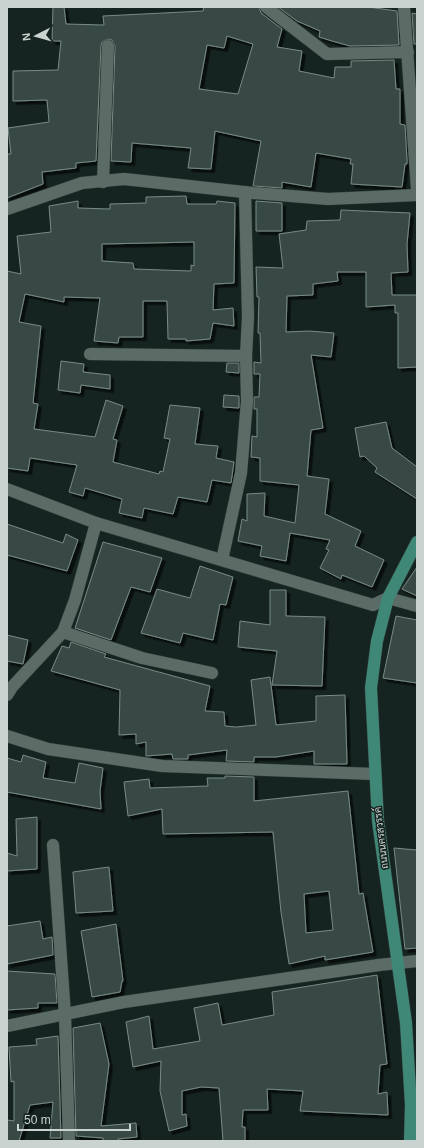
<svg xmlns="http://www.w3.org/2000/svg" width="424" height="1148" viewBox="0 0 424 1148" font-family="Arial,Sarabun,sans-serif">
<defs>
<filter id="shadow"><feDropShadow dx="3.5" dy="3.5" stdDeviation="0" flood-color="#0009"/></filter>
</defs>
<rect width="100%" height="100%" fill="#152420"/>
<g fill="#394a45" stroke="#788a85" fill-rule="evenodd" filter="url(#shadow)">
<path d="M53 7H64L66 24 104 25 103 16 203 11 204 7H259L261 13 282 29 277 47 302 51 299 71 334 78 335 67H351V61L394 60 396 89H400V124L405 125 407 160V164H405L402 187 351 184 353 164H350L351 159 316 153 311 187 282 182V188L253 186 261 141 215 131 211 169 188 168 191 148 132 143 131 162 111 161 115 46 112 40 108 39 102 42 101 46 96 161 76 163V168L42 172 43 184 7 198V154H11L8 128 49 122 47 100 13 101V71L58 70 61 41H52ZM227 36 253 44 238 94 199 89 207 45 224 48Z"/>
<path d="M278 7H368L397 11 399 45 350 46 332 41 319 37 320 31 297 21Z"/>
<path d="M412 13 417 14V44H414Z"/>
<path d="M186 196 187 204H216L217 201 235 203 234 283 214 284 213 310 233 308 234 326 213 323 210 339 186 341V339H168L167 301H143V337H119L118 343 94 341 100 298 64 297V302L25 294 19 322 41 326 33 403 38 404 34 429 95 437 106 400 123 406 113 439 117 440 113 462 159 474 160 471 163 472 170 439 164 438 170 405 200 408 195 444 218 446 216 458 234 462 231 483 212 480 207 502 178 497 173 514 144 508 142 518 119 513 122 499 85 488 83 496 69 492 77 465 30 458 28 471 7 468V271L21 274 17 236 51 232 49 206 78 201V208L110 209V204L146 203V197ZM194 242V266L191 265V271L134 269 133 263 102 261V244Z"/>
<path d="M256 201 282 203V231H256Z"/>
<path d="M341 210 410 213 407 244 408 272 391 273 392 295H417V367L398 368V313H395V305L366 307V272H337L338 281 313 284V295L287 296 286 332 309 331 334 333 331 357 311 355 323 428 311 430 307 476 329 479 325 514 361 531 355 546 384 560 372 587 342 575 341 579 320 568 329 550 326 549 330 540 290 533 286 561 260 556 262 546 238 541 242 519 247 521V494L265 493 264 516 295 523 299 485 260 481V458L251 457 252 436 257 437V409H254V397H259L260 374H254V362L261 363 260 333H258L259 297H257L256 267 283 268 279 234 306 230 307 221 340 220Z"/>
<path d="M61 361 84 364 83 372 110 375V389L81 385 80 393 58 390Z"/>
<path d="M227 363H239V373L226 372Z"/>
<path d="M224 395 239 396V408L223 407Z"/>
<path d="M386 422 392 448 417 467V499L375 472 377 468 364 456 360 457 355 428Z"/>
<path d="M7 524 63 543 66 534 78 540 67 571 7 555Z"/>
<path d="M103 542 162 558 150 592 131 587 111 640 75 628Z"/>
<path d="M200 566 233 577 226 605 220 604 213 640 183 633 180 643 141 633 157 589 190 598Z"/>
<path d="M417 567V596L402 589Z"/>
<path d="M270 590H286V616L325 617 322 686 272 685 277 651 238 647 240 621 270 625Z"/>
<path d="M396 616 417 620V683L383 678Z"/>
<path d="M7 635 28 640 23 664 7 661Z"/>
<path d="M71 642 106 654 104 657 210 686 205 711 224 712 225 726 236 727 256 725 251 680 270 677 276 725 316 721V696L345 695 347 764H314V751L276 757H254V762L226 761 227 750 188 755V759H173L172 754 146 756V742L136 744V734L119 735 120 690 51 671 62 646 69 648Z"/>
<path d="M23 755 46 762 43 778 75 783 79 763 103 768 100 791 101 809 7 792V758L21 762Z"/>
<path d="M225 776 254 777V801L348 791 359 894 363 893 373 952 325 960V956L289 964 281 912 273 832 163 834 162 809 128 816 124 782 149 779 150 788 208 786 207 778H225ZM329 891 333 930 306 933 304 894Z"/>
<path d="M37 817V869L7 871V853L17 856 16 819Z"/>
<path d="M394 848 417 850V948L405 949Z"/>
<path d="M109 867 113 911 76 913 73 872Z"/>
<path d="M40 921 43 939 52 937 53 955 7 964V926Z"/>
<path d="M116 924 123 981H122L120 992 92 997 81 931Z"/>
<path d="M7 971 55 974 57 1003H38V1008L7 1010Z"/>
<path d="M377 975 387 1064 380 1065 378 1094 387 1092 388 1115 300 1111 303 1091 267 1089 268 1110H243L242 1127H245V1141H223L219 1088 201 1087 182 1091V1115L186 1114 187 1126 169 1131 160 1091 161 1061 133 1067 126 1022 149 1016 153 1049 200 1041 194 1008 218 1003 222 1025 274 1015 272 992Z"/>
<path d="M100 1023 109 1064 101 1126 136 1123 137 1137 118 1139V1141H103V1138L76 1136 73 1028Z"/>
<path d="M58 1036 61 1138H50L53 1102 30 1105 19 1141H7V1120L14 1121V1081L11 1082 9 1047 37 1045 36 1039Z"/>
</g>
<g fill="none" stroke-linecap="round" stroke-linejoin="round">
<defs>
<g id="minor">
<path d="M266 7 327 54 408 52"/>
<path d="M404 7 417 189"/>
<path d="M103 182 108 46"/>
<path d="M7 209 82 183 124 179 253 193 328 199 417 195"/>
<path d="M90 354 246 356"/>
<path d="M7 489 96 523 373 605 388 598 417 606"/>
<path d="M222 560 241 473 247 401 246 356 248 317 245 192"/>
<path d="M63 632 142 658 212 673"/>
<path d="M7 695 12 687 63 632 75 600 96 523"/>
<path d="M7 736 48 749 162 766 374 774"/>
<path d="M53 845 65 1015 69 1141"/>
<path d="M7 1026 124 1002 379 965 417 961"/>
</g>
<path id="primary" d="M410 1141 411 1105 406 1023 378 821 371 688 377 641 388 598 417 542"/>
</defs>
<use href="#minor" stroke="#323d3a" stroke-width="13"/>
<use href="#primary" stroke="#323d3a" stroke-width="13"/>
<use href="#minor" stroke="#5b6c67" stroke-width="12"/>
<use href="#primary" stroke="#3f8777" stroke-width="12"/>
</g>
<g text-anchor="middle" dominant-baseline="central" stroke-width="3" stroke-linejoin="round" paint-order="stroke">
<g font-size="10" fill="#cad3d0" stroke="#152420">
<text transform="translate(381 838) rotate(-97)">ถนนนครสวรรค์</text>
</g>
</g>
<rect width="424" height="1148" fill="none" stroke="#cad3d0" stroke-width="16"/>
<g transform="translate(36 36) rotate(264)" stroke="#152420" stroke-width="3" paint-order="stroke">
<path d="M0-3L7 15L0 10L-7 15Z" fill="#cad3d0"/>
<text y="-6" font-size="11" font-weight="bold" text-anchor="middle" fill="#cad3d0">N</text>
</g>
<path d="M18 1124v6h112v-6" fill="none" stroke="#cad3d0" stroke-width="2"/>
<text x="24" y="1124" font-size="12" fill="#cad3d0" stroke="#152420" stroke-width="3" paint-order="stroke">50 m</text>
</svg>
